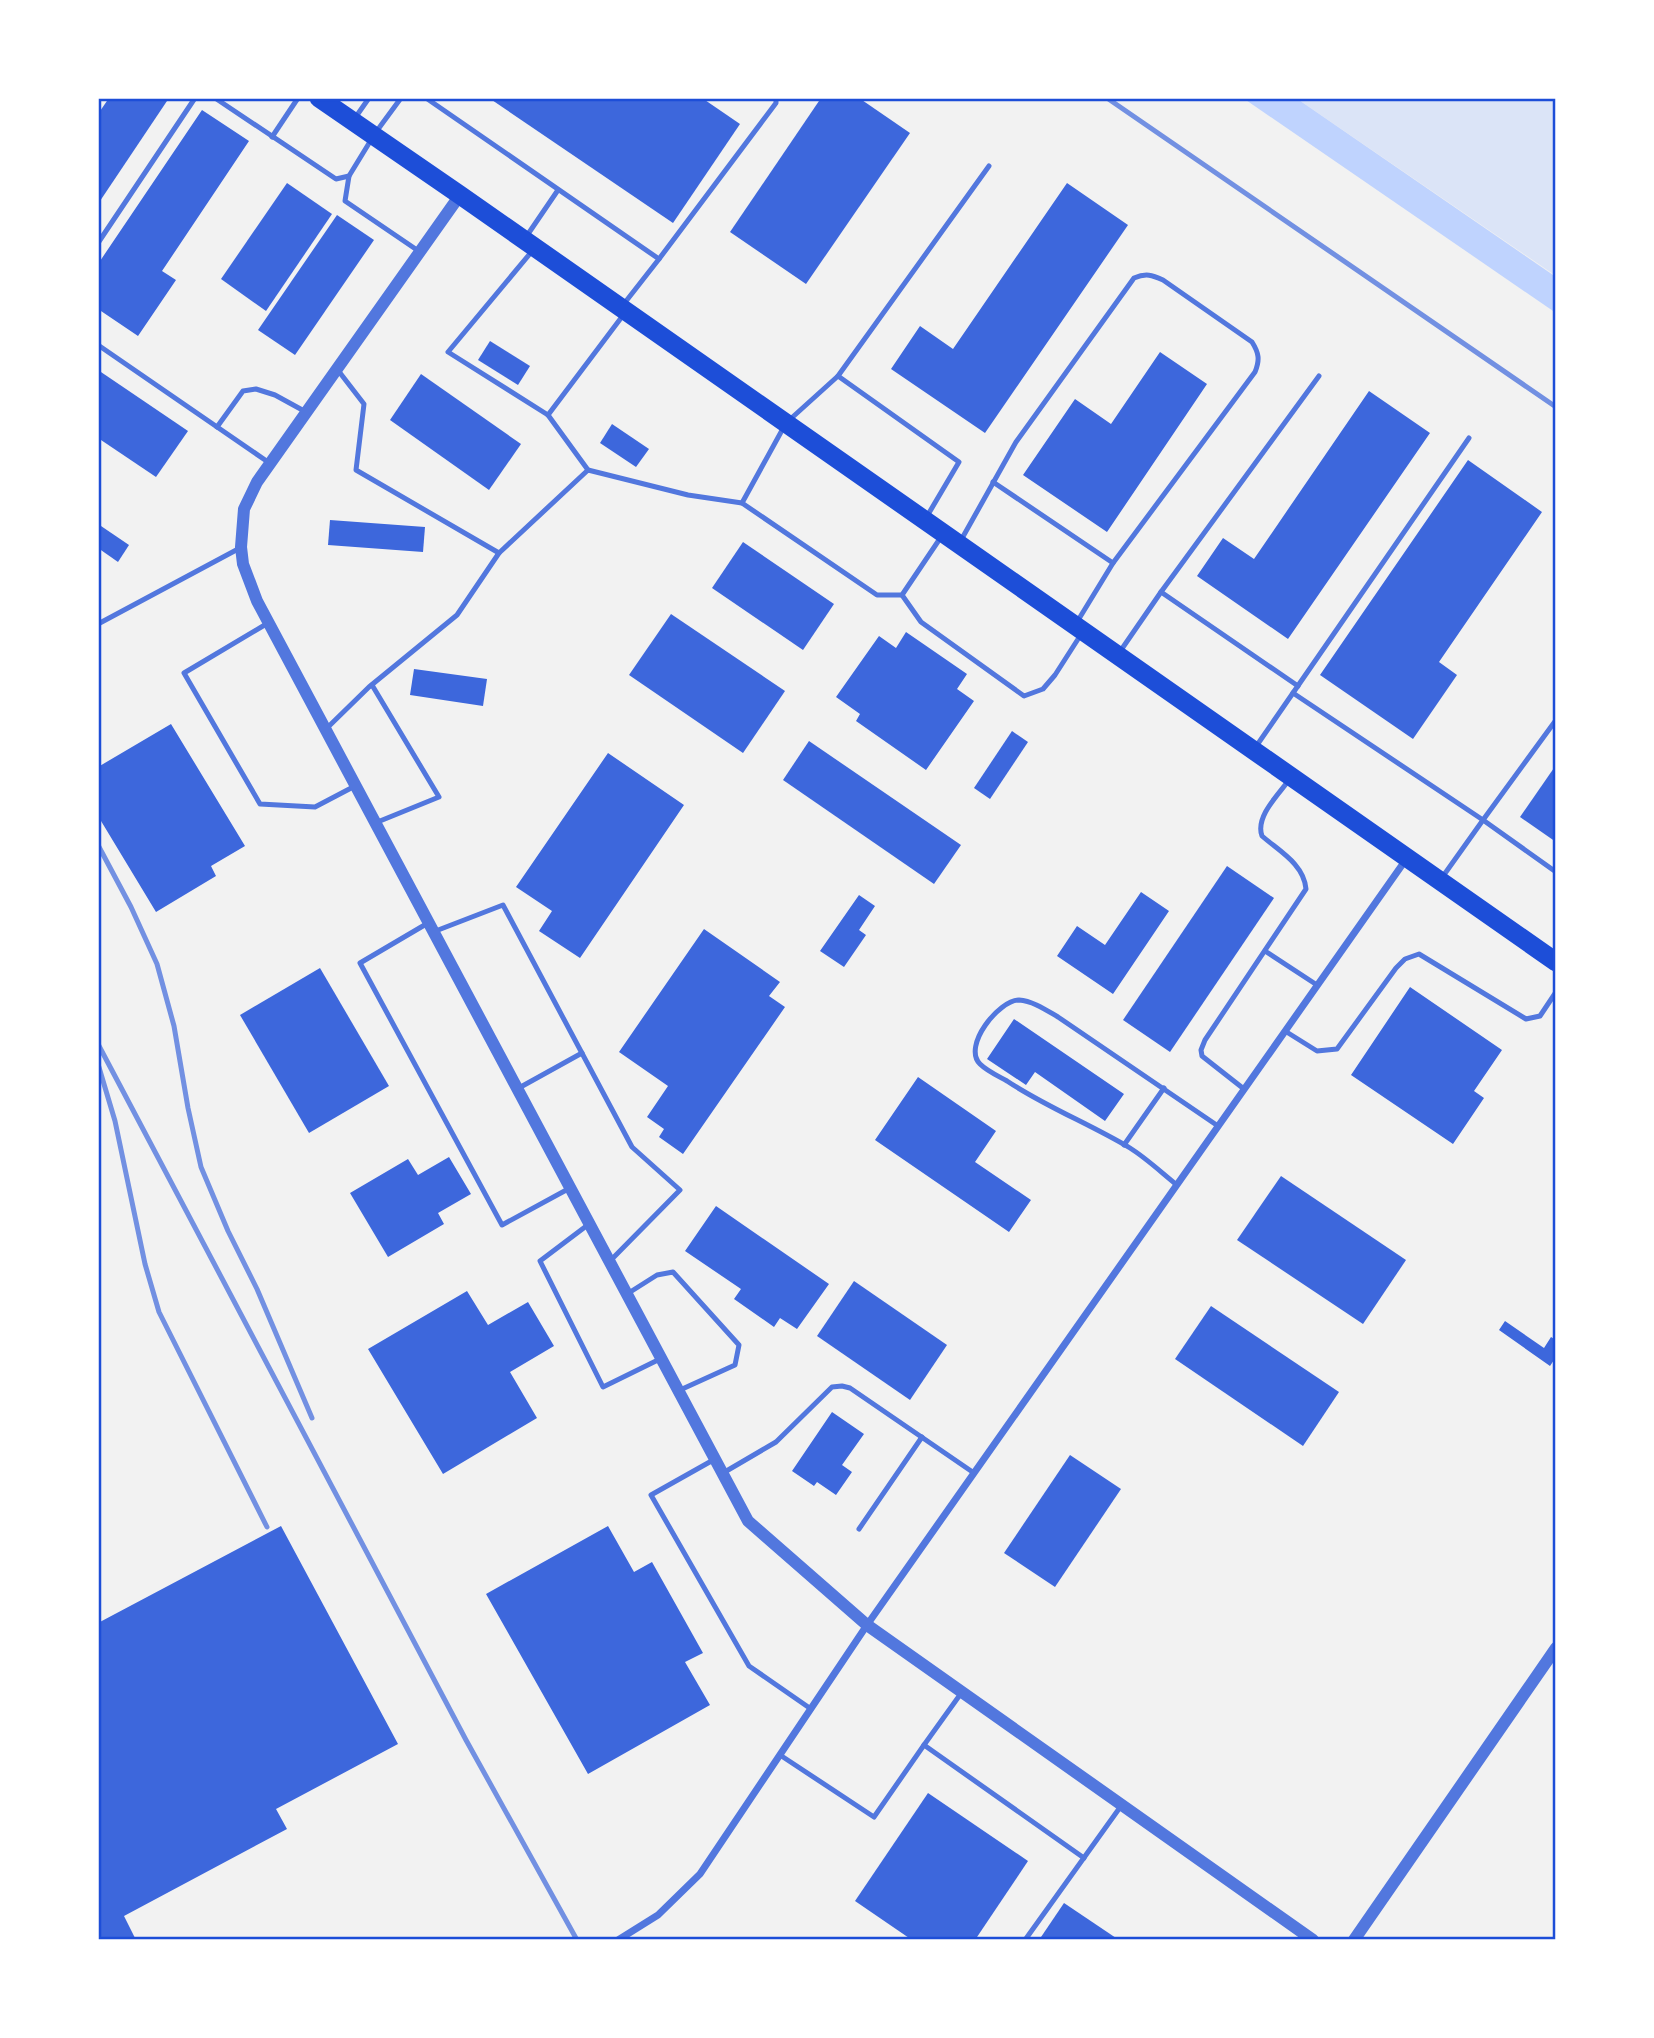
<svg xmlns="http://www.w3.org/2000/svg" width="1654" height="2038" viewBox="0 0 1654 2038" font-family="'Noto Serif',serif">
<rect width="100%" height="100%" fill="#f2f2f2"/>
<path fill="#dbe4f7" d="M1296 98H1556V276Z"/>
<path fill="#bfd3fe" d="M1243 98H1296L1556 277V313Z"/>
<g fill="#3d67dc">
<path d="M109 98H169L98 204V114Z"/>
<path d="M489 98H702L740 124 673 223Z"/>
<path d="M821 98H859L910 133 806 284 730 232Z"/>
<path d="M202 110 249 141 162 271 176 280 138 336 98 309V264Z"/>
<path d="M287 183 332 214 266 311 221 279Z"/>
<path d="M1067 183 1128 225 985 433 891 369 920 326 953 349Z"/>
<path d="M337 215 374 240 295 355 258 330Z"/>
<path d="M490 341 530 366 518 385 478 360Z"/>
<path d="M1160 352 1207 384 1107 532 1023 475 1075 399 1111 424Z"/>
<path d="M98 370 188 431 156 477 98 438Z"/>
<path d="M421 374 521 444 489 490 390 420Z"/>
<path d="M1369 391 1430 433 1288 639 1197 576 1223 538 1254 559Z"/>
<path d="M612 424 649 449 636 467 600 443Z"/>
<path d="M1468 460 1542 512 1439 662 1457 675 1413 739 1320 675Z"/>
<path d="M330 520 425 527 423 552 328 545Z"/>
<path d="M101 526 129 545 118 562 98 548V531Z"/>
<path d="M743 542 834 604 803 650 712 588Z"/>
<path d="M671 614 785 691 743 753 629 675Z"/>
<path d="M906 632 967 674 957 689 974 701 926 770 856 721 860 714 836 697 879 636 896 648Z"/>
<path d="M414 669 487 679 483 706 410 695Z"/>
<path d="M171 724 245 846 211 866 216 876 156 912 98 816V767Z"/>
<path d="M1012 731 1028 742 990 799 974 788Z"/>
<path d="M809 741 961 845 934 884 783 780Z"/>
<path d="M608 753 684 805 580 958 539 931 552 911 516 887Z"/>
<path d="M1556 765V842L1520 817Z"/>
<path d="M1227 866 1274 898 1170 1052 1123 1020Z"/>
<path d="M1141 892 1169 911 1113 994 1057 956 1077 926 1105 945Z"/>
<path d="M859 895 875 906 859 930 866 935 844 967 820 951Z"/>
<path d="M704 929 780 982 769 996 785 1007 683 1154 659 1137 664 1129 647 1117 668 1086 619 1052Z"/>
<path d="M320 968 389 1086 309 1133 240 1015Z"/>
<path d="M1410 987 1502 1050 1474 1091 1484 1098 1453 1144 1351 1075Z"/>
<path d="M1014 1019 1124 1094 1105 1121 1035 1072 1026 1085 987 1059Z"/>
<path d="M918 1077 996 1131 975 1162 1031 1200 1009 1232 875 1140Z"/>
<path d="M449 1157 471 1194 438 1213 444 1224 388 1257 350 1193 408 1159 418 1175Z"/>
<path d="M1281 1176 1406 1260 1363 1324 1237 1240Z"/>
<path d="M716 1206 829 1284 797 1329 780 1318 774 1327 734 1299 741 1289 685 1251Z"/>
<path d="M854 1281 947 1345 910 1400 817 1336Z"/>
<path d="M467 1291 488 1325 528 1302 554 1346 510 1372 537 1418 443 1474 368 1349Z"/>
<path d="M1211 1306 1339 1392 1303 1446 1175 1359Z"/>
<path d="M1505 1321 1544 1348 1551 1337 1556 1340V1357L1550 1366 1499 1330Z"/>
<path d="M832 1412 864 1434 842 1465 852 1472 836 1495 817 1482 814 1486 792 1471Z"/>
<path d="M1070 1455 1121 1489 1055 1587 1004 1553Z"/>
<path d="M281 1526 398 1744 276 1809 287 1829 124 1916 136 1940H98V1623Z"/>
<path d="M608 1526 634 1572 652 1562 703 1653 685 1662 710 1705 588 1774 486 1594Z"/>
<path d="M928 1793 1028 1861 975 1940H912L855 1901Z"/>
<path d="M1064 1903 1119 1940H1039Z"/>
</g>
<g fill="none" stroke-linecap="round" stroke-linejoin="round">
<g stroke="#5277de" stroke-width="5">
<path d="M215 98 336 179 349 176 371 140"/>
<path d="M426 98 659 259 623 305"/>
<path d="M355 118 369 98"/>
<path d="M376 132 401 98"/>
<path d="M272 137 298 98"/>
<path d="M349 176 345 201 420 252"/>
<path d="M526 237 558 190"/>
<path d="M98 243 195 98"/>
<path d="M533 250 448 352 548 415 588 470"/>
<path d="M659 259 776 103V98"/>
<path d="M98 345 268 462"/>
<path d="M337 369 364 404 356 470 499 553 588 470 688 495 742 503 877 595H902L941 537"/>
<path d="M838 376 989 166"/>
<path d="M548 415 624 314"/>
<path d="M217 427 243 391 256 389 275 395 306 412"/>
<path d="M993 482 1113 563 1077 622"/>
<path d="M742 503 786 423 838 376 959 462 926 518"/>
<path d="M960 542 1016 442 1134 278C1146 273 1152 275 1163 280L1252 342C1259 353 1260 360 1255 372L1113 563"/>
<path d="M1161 592 1319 376"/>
<path d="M902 595 921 622 1024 696 1043 689 1055 675 1080 636"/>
<path d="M268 623 184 673 260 804 315 807 355 786"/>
<path d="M98 624 240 548"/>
<path d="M1119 653 1161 592 1298 686"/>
<path d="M372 685 439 797 375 823"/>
<path d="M1293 693 1483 820 1556 720"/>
<path d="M326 729 369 687 457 615 499 553"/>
<path d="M1255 748 1469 438"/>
<path d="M1441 879 1483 820 1556 872"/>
<path d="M428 923 360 963 502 1225 570 1188"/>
<path d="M433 932 503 905 632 1147 680 1190 611 1260"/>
<path d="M1265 951 1317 985"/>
<path d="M1285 1031 1317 1051 1337 1049 1396 968 1405 959 1419 954 1526 1019 1540 1016 1556 992"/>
<path d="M517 1089 582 1053"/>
<path d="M1244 1089 1202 1056 1201 1050 1205 1040 1306 889C1304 864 1279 851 1262 836 1255 817 1278 795 1289 780"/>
<path d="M1124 1145 1164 1088"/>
<path d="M1177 1185C1162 1173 1146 1158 1130 1148 1090 1124 1046 1107 1007 1081 998 1076 987 1071 980 1064 962 1046 999 1000 1019 1000 1033 1001 1046 1010 1058 1017L1218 1126"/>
<path d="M589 1224 540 1261 603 1387 660 1359"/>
<path d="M627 1294 657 1275 673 1272 739 1345 735 1365 680 1390"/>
<path d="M715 1459 651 1495 749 1666 811 1709"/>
<path d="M723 1473 776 1442 832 1387 842 1386 850 1388 974 1473"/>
<path d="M859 1529 922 1437"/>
<path d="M962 1692 924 1745 1084 1858"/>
<path d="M780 1755 874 1817 924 1745"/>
<path d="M1025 1940 1121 1806"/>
</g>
<path stroke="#5277de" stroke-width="7" d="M618 1940 658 1915 700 1874 867 1625 1407 858"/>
<g stroke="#5277de" stroke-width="12">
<path d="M460 195 257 482 244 509 241 547 243 564 257 601 748 1521 867 1625 1313 1940"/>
<path d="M1354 1940 1556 1648"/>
</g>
<path stroke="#1d4ed8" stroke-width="19" d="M319 98 460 195 1556 962"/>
<g stroke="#7290e2" stroke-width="5">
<path d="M1107 98 1556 407"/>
<path d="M98 845 131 907 157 964 174 1026 188 1108 201 1167 228 1231 257 1289 312 1418"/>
<path d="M98 1044 466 1740 577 1940"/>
<path d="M98 1064 115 1121 145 1264 159 1312 267 1527"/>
</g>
</g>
<rect width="1654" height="2038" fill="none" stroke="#ffffff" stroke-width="200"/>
<rect x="100" y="100" width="1454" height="1838" fill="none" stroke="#1d4ed8" stroke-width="2.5"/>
</svg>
